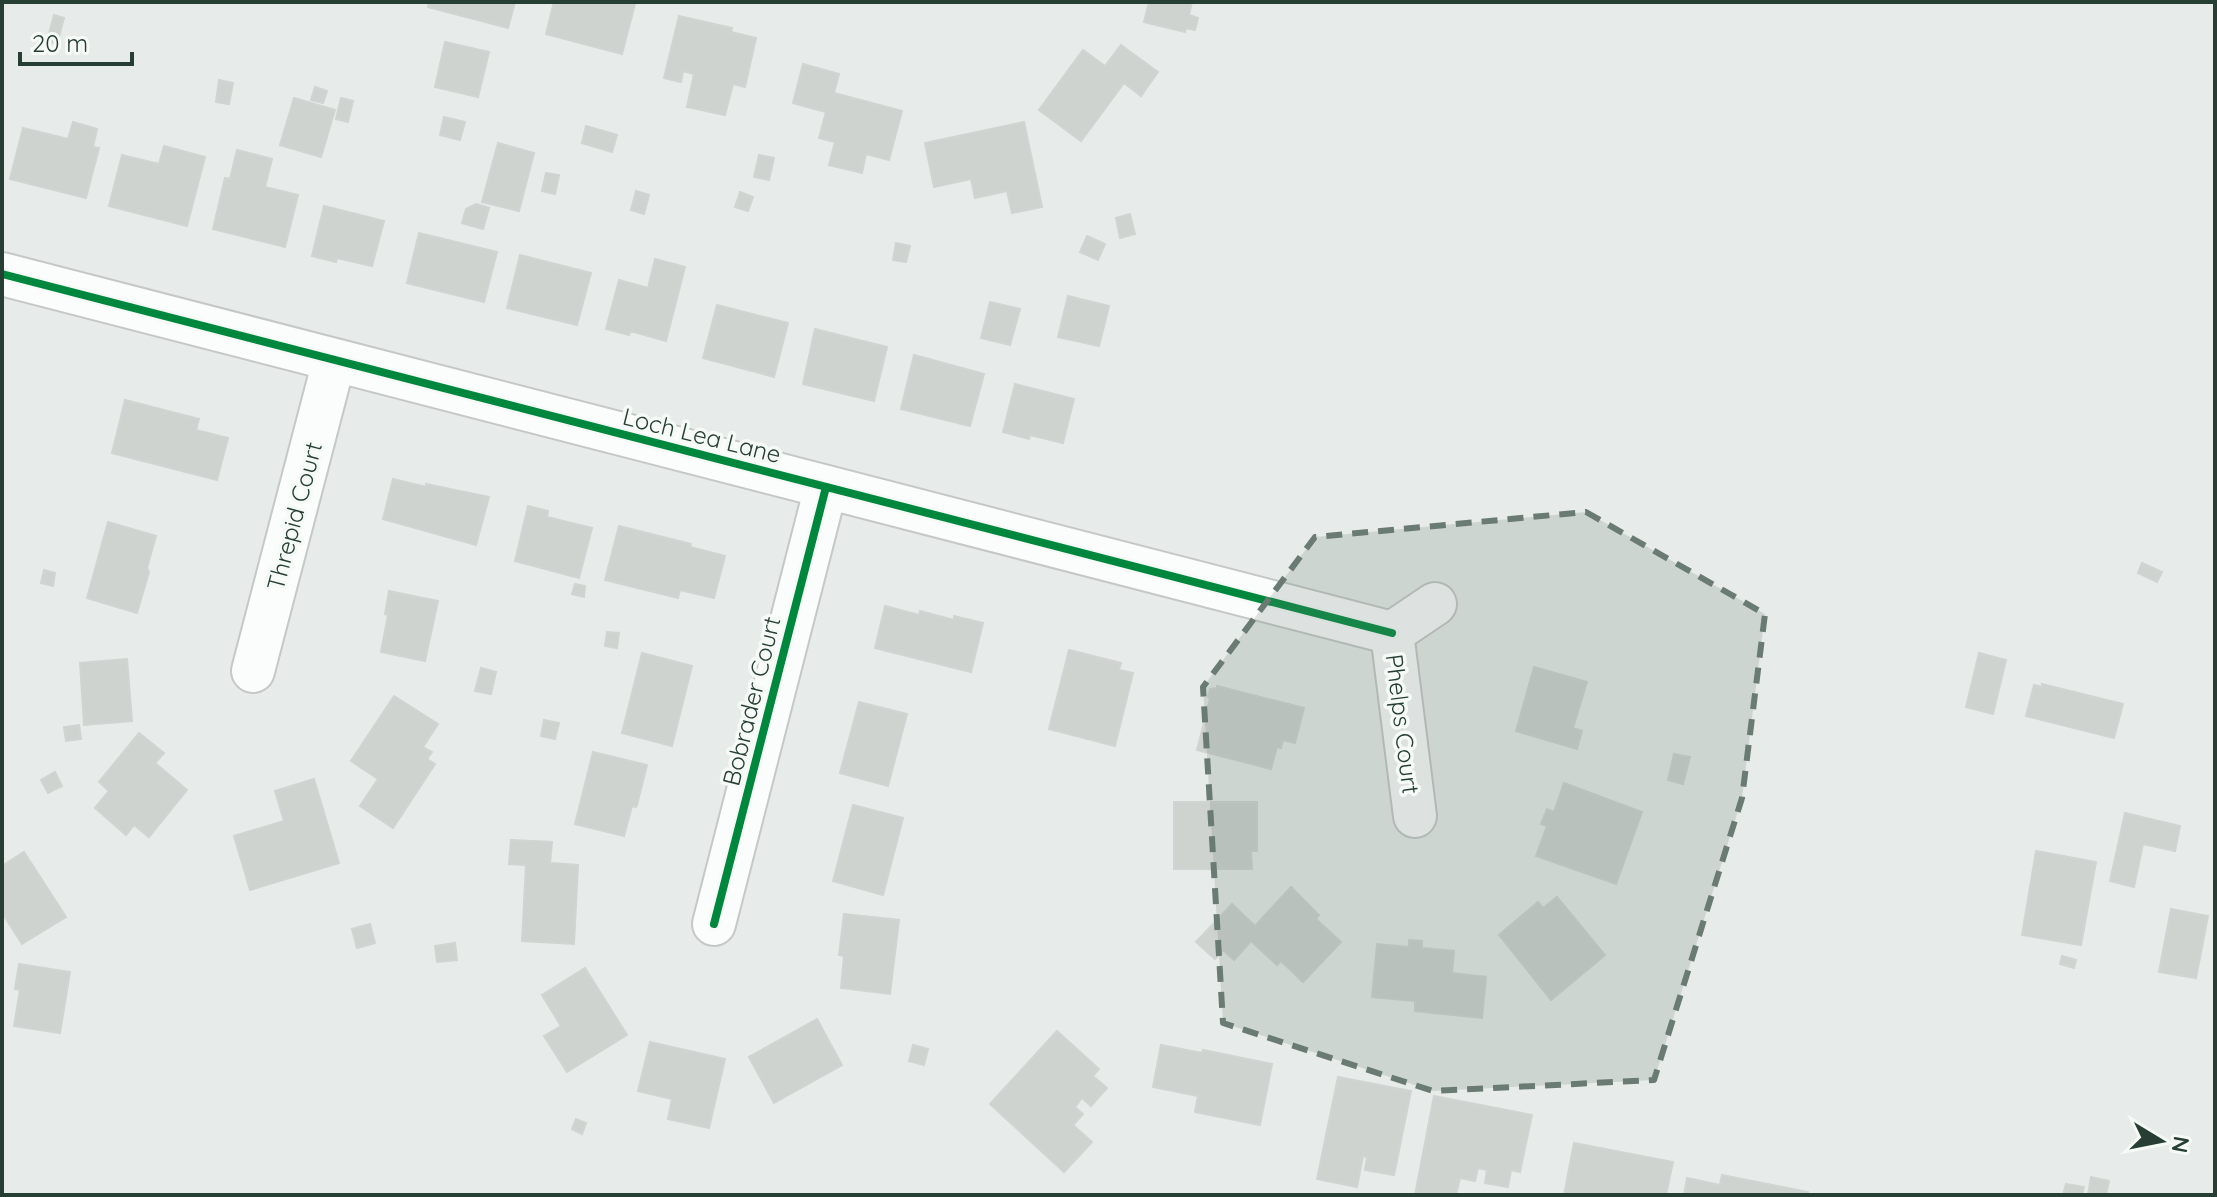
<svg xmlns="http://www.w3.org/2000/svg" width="2217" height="1197" viewBox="0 0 2217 1197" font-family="Quicksand,sans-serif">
<rect width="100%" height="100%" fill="#e7ebe9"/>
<g fill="#ced3d0" stroke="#d0d4d2" stroke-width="2">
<path d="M429 2H515L508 28 428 7Z"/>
<path d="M554 2H626L635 4 622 54 546 34Z"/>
<path d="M1149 2H1192L1189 15 1198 18 1195 30 1186 28 1185 32 1144 22Z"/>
<path d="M54 15 64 18 57 44 47 41Z"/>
<path d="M679 16 732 28 731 32 756 38 745 87 733 84 725 115 687 107 694 74 683 71 681 82 664 78Z"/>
<path d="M445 42 489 52 478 97 435 87Z"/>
<path d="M1121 45 1158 72 1141 96 1124 83 1081 141 1039 110 1083 50 1105 66Z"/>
<path d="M803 64 839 74 834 93 902 111 889 160 866 154 862 173 829 165 835 142 819 138 826 112 793 103Z"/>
<path d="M219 80 233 83 229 104 216 102Z"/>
<path d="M315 87 327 91 323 103 311 100Z"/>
<path d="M294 98 335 110 321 157 280 145Z"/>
<path d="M341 98 353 101 348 122 336 119Z"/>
<path d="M444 117 465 122 460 140 440 135Z"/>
<path d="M73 122 97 129 93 147 99 148 86 198 10 179 23 128 68 139Z"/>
<path d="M1024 122 1042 207 1012 213 1007 191 975 198 971 179 934 187 925 143Z"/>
<path d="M586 126 617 135 612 152 582 143Z"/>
<path d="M498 143 534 153 519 211 482 202Z"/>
<path d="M164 146 205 157 187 226 109 206 122 155 159 164Z"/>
<path d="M237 150 272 159 265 187 298 195 285 247 213 229 225 178 230 179Z"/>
<path d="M759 155 774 158 769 180 754 177Z"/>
<path d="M546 173 559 175 555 194 542 191Z"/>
<path d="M636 191 649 195 644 214 631 210Z"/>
<path d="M740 192 753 197 748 211 735 207Z"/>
<path d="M476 204 489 208 483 229 462 223 466 209Z"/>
<path d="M324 206 384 221 372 266 337 258 336 262 312 256Z"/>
<path d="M1130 214 1135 234 1120 238 1116 218Z"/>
<path d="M419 233 497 252 484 302 407 283Z"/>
<path d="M1087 236 1105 244 1098 260 1080 252Z"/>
<path d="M896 243 910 246 906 262 893 260Z"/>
<path d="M520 255 591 273 577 325 507 308Z"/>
<path d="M655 259 685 267 666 341 634 332H630L629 335 606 329 619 280 648 288Z"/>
<path d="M1068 296 1109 306 1099 346 1058 337Z"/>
<path d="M990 302 1020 309 1010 345 981 338Z"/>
<path d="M717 305 788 323 774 377 703 358Z"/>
<path d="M815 329 887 347 874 401 803 384Z"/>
<path d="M914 355 984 374 970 426 901 409Z"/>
<path d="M1015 384 1074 399 1063 443 1030 435 1029 439 1003 432Z"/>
<path d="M125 400 199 419 196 430 228 438 217 480 112 453Z"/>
<path d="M393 479 426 487V484L489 497 476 545 383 519Z"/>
<path d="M528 506 548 511 547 517 592 528 579 578 515 561Z"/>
<path d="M108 522 156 536 147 568 149 572 137 613 87 598Z"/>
<path d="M619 526 691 544 690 547 725 556 714 598 680 590 678 598 605 580Z"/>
<path d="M2142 563 2162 572 2157 582 2138 573Z"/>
<path d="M44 570 55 573 53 586 41 583Z"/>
<path d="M575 584 585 586 584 597 572 594Z"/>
<path d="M389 591 438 601 425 661 381 652 388 615 385 614Z"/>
<path d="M885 606 919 615 920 611 954 620V616L983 623 971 672 875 648Z"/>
<path d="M607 632 619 633 617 648 605 646Z"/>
<path d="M1069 650 1121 663 1119 670 1133 673 1115 746 1049 729Z"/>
<path d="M642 653 692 666 672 746 622 733Z"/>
<path d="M1979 653 2006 660 1993 714 1966 707Z"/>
<path d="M127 659 132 721 84 725 80 663Z"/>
<path d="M1534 667 1587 682 1573 728 1582 731 1577 749 1516 731Z"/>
<path d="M481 668 496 672 491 694 475 691Z"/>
<path d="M2042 684 2123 704 2114 738 2026 716 2034 685 2042 687Z"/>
<path d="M1217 686 1304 708 1295 743 1283 740 1281 748 1277 747 1271 769 1197 750 1210 699 1208 697 1210 689 1217 688Z"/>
<path d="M394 696 438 724 423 747 432 752 427 759 435 764 393 828 360 806 378 779 351 761Z"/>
<path d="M859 702 907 714 888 786 840 773Z"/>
<path d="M544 720 559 723 555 739 541 736Z"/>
<path d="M79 725 81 739 66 741 64 727Z"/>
<path d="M139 733 164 753 155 763 187 790 149 837 134 825 126 835 95 808 109 791 99 782Z"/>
<path d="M593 752 647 765 637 805 636 807 632 806 624 836 575 824Z"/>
<path d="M1674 754 1690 757 1683 784 1668 780Z"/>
<path d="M55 772 62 786 48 793 41 780Z"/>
<path d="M314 779 339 863 250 890 234 836 284 821 275 791Z"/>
<path d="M1564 783 1642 812 1616 884 1536 856 1547 826 1541 824 1547 809 1554 812Z"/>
<path d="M1174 802H1257V851H1251L1252 869H1174Z"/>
<path d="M853 805 903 818 883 895 833 881Z"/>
<path d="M2125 813 2180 826 2175 851 2143 844 2134 887 2110 881Z"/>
<path d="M511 840 552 842 550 863 578 865 574 944 522 941 526 865 509 864Z"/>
<path d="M2036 851 2096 862 2081 945 2022 935Z"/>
<path d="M24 852 66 917 22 944 4 916 2 917V866Z"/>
<path d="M1291 887 1319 915 1316 919 1341 942 1303 982 1281 961 1277 965 1251 941 1234 960 1223 950 1215 959 1196 942 1232 904 1255 926Z"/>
<path d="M1557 897 1605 955 1551 1000 1499 935 1538 902 1543 908Z"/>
<path d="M2171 909 2208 916 2196 978 2159 972Z"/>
<path d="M844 914 899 920 890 994 841 988 844 956 839 955Z"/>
<path d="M370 924 375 943 357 948 352 929Z"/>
<path d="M1409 940 1422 941V948L1454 951 1452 973 1486 977 1482 1018 1415 1011V1001L1372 997 1377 944 1409 947Z"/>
<path d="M455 943 457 960 437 962 435 946Z"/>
<path d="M2062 956 2076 960 2074 968 2060 964Z"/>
<path d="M19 964 70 972 60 1033 14 1026 20 990 15 989Z"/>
<path d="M585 968 627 1035 567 1072 544 1036 561 1026 542 995Z"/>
<path d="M817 1019 842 1065 774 1103 749 1057Z"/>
<path d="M1057 1031 1099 1069 1093 1076 1107 1088 1091 1106 1082 1098 1075 1107 1083 1114 1073 1125 1092 1142 1064 1172 990 1104Z"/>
<path d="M650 1042 725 1059 709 1128 668 1119 672 1099 638 1091Z"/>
<path d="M913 1045 928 1049 924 1065 909 1061Z"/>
<path d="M1161 1045 1202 1053 1203 1050 1272 1064 1260 1125 1195 1112 1198 1096 1153 1087Z"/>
<path d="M1338 1077 1411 1091 1394 1175 1365 1170 1367 1157 1363 1156 1357 1187 1317 1179Z"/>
<path d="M1434 1096 1532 1115 1520 1172 1511 1170 1508 1187 1485 1183 1487 1170 1478 1168 1475 1181 1460 1178 1456 1195H1415Z"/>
<path d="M576 1119 586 1123 582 1134 572 1129Z"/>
<path d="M1574 1143 1673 1162 1666 1195H1564Z"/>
<path d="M1722 1175 1808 1192V1195H1684L1687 1178 1720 1185Z"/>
<path d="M2091 1177 2109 1181 2106 1195H2088Z"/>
<path d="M2066 1184 2084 1187 2082 1195H2063Z"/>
</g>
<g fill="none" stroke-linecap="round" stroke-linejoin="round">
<defs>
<g id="minor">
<path d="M2 274 1392 633"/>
<path d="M1392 633 1415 816"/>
<path d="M1392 633 1435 604"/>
<path d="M253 671 334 361"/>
<path d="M714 924 826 487"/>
</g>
</defs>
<use href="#minor" stroke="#c4c8c6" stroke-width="46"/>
<use href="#minor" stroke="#fbfcfc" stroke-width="42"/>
<defs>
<g id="cycleway">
<path d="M2 274 1392 633"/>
<path d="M714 924 826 487"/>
</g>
</defs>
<use href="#cycleway" stroke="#f6faf7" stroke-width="13"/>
<use href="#cycleway" stroke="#00873e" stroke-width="8"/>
</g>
<path fill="#6a7b73" fill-opacity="0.2" stroke="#6a7b73" stroke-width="6" stroke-dasharray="16 10" stroke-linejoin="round" d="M1586 512 1765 614 1742 798 1654 1080 1433 1091 1223 1023 1203 687 1315 537Z"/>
<g text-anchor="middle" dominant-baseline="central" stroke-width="7" stroke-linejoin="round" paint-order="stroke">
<g font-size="24" fill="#263e33" stroke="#f6faf7">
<text transform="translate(702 435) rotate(14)">Loch Lea Lane</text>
<text transform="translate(294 516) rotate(-75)">Threpid Court</text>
<text transform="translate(751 701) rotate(-76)">Bobrader Court</text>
<text transform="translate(1403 724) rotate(83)">Phelps Court</text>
</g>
</g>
<rect width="2217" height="1197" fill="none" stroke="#263e33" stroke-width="8"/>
<g transform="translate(2161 1141) rotate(100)" stroke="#f6faf7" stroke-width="6" paint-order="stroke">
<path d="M0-6L14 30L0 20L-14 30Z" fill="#263e33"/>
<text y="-12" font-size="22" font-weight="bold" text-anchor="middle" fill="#263e33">N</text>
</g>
<path d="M20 52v12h112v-12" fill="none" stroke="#263e33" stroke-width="4"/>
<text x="32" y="52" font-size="24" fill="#263e33" stroke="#f6faf7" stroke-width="6" paint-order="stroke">20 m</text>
</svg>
